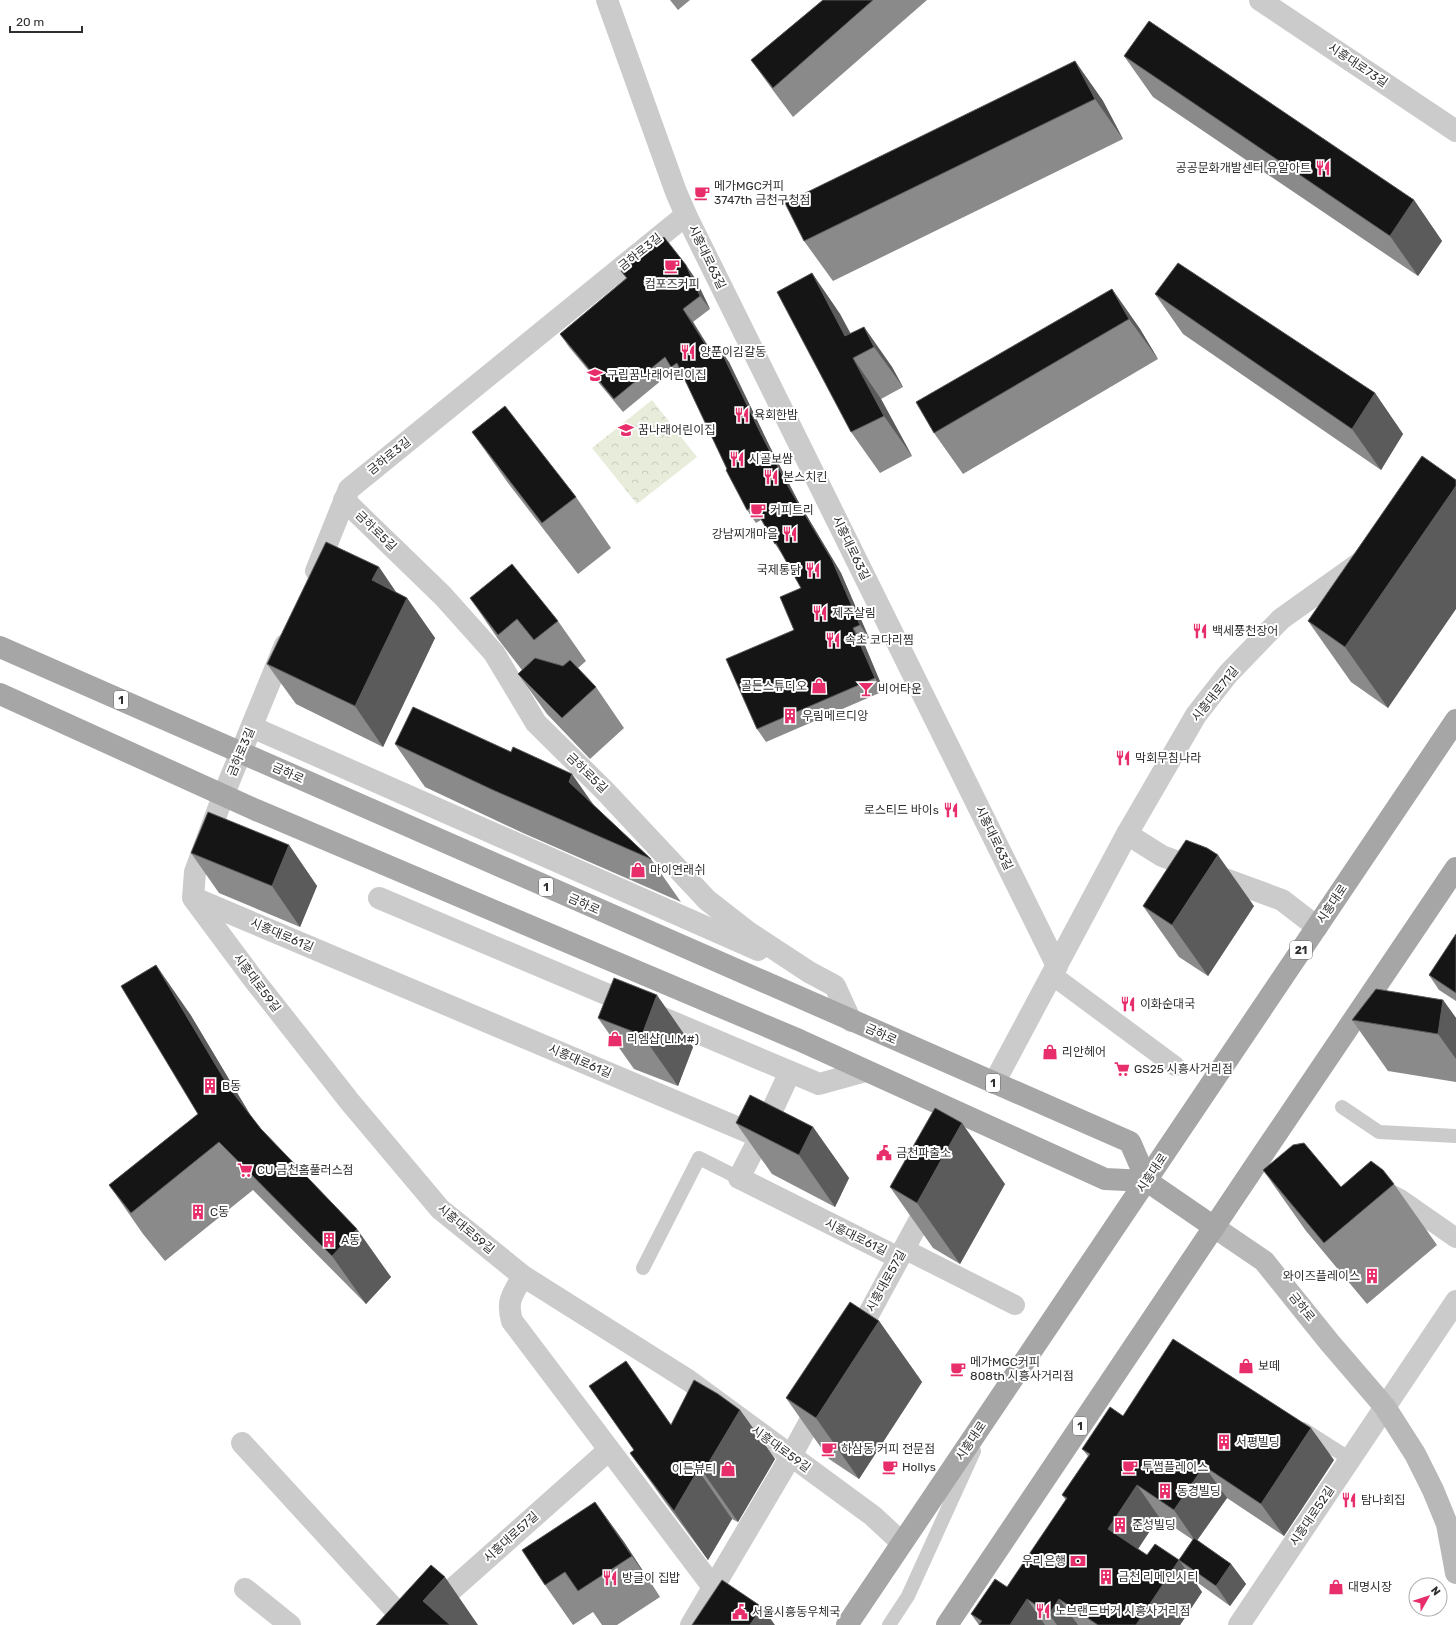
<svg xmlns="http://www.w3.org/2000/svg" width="1456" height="1625" viewBox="0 0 1456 1625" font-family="Rubik,'Noto Sans KR',sans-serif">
<defs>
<pattern id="park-crowns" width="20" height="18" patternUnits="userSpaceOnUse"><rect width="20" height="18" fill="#e8ecdb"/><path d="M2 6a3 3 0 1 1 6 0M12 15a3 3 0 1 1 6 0" fill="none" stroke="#c7cbbc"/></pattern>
</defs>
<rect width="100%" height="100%" fill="#fff"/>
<path fill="url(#park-crowns)" d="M652 400 697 457 637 504 592 448Z"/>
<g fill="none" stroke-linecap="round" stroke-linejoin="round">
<g stroke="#cbcbcb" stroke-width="14">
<path d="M1342 1107 1379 1132 1456 1136"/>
<path d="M643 1268 699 1158 739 1178"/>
<path d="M1303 1429 1350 1459"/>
<path d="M889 1625 908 1596 974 1451"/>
</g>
<g stroke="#cbcbcb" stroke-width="20">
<path d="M1052 975 1175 1066"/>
<path d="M1386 1192 1400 1199 1456 1238"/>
<path d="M904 1249 1015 1305"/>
</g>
<g stroke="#cbcbcb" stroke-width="22">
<path d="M607 0 676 192 686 215 1057 966"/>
<path d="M344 500 443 596 494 653 536 723 605 791 707 900 748 932 809 972 835 986 851 1021"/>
<path d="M316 571 349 489 686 215"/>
<path d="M285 645 223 796 195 872 193 898 251 976 350 1102 440 1209 523 1276 688 1380 873 1516 902 1543"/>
<path d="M252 727 758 950"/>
<path d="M1127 834 1162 856 1282 900 1317 927"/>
<path d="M194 898 760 1137 739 1178 899 1258"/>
<path d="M379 898 819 1084 866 1071"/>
<path d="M994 1083 1127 834 1196 715 1228 674 1281 619 1361 562"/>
<path d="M761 1134 790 1072"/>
<path d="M523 1276C513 1294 506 1300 512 1321L713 1587"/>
<path d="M854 1341 931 1199"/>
<path d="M242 1443 409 1625"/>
<path d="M245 1589 290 1625"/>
<path d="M412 1625 609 1450"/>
<path d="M691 1625 791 1456 821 1401"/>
<path d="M1239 1625 1456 1301"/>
</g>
<path stroke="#cbcbcb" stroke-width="22" d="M1260 0 1456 131"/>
<path stroke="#b8b8b8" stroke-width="22" d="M1214 1227 1264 1261 1330 1343 1385 1407 1415 1454 1433 1490 1447 1524 1456 1573"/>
<g stroke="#a6a6a6" stroke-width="22">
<path d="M0 647 1130 1142 1147 1181"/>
<path d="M0 694 256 810 799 1040 1105 1179 1147 1181 1214 1227"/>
<path d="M847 1625 1456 720"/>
<path d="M947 1625 1267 1148 1456 868"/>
</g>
</g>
<g fill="#8a8a8a" fill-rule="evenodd">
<path d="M670 0H690L678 10Z"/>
<path d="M823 0H927L793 117 772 89 751 60Z"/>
<path d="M1124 56 1414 200 1442 241 1418 276 1153 97Z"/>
<path d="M1075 61 1103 101 1123 139 833 281 804 241Z"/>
<path d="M621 271 695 278 710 309 693 322 712 352 729 362 770 447 798 501 841 573 869 638 863 641 884 691 766 742 757 729 794 630 801 588 784 557 775 544 761 520 756 523 747 510 684 378 680 380 674 370 623 412 569 347 560 334 626 278Z"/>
<path d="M812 273 840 314 851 334 864 327 892 367 903 387 881 399 912 456 880 473 851 432Z"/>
<path d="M1112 289 1140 329 1158 359 963 474 934 433Z"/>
<path d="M1155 294 1375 393 1403 434 1381 470 1183 334Z"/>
<path d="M472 432 576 497 611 548 578 574 508 483Z"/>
<path d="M1456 480 1388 708 1351 682 1308 621Z"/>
<path d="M379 567 396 592 407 598 435 638 383 747 296 704 267 664Z"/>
<path d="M470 598 558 621 586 661 578 668 596 687 624 728 590 759 547 714 518 674 522 670 498 639Z"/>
<path d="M395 744 596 808 651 859 681 902 523 833 425 787Z"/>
<path d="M289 845 317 886 300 927 219 893 191 853Z"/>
<path d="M1143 906H1254L1208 976 1179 957Z"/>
<path d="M1456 934V1001L1439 990 1429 975Z"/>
<path d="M1443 1000 1456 1018V1082L1388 1071 1352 1020Z"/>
<path d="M190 1014 251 1116 261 1129 391 1277 366 1304 253 1190 165 1261 143 1234 109 1185 198 1114Z"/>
<path d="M598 1018 693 1047 678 1086 634 1069Z"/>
<path d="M736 1123 813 1127 849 1178 835 1207 772 1174Z"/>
<path d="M1263 1170 1341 1187 1394 1184 1437 1245 1367 1304 1306 1231Z"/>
<path d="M1005 1184 960 1264 933 1248 890 1187Z"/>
<path d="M879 1321 922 1382 859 1479 829 1459 786 1398Z"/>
<path d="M740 1410 775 1459 738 1522 732 1519 708 1560 665 1502 630 1453 671 1425Z"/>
<path d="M1123 1416 1334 1460 1284 1536 1227 1498 1197 1540 1231 1564 1246 1584 1230 1606 1194 1580 1202 1592 1180 1625H979L971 1614 1007 1587 1066 1500 1062 1495 1088 1456 1082 1449ZM1159 1517 1193 1540 1179 1560 1147 1555 1138 1549Z"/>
<path d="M595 1502 624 1542 660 1597 617 1625H602L593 1612 573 1625 545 1585Z"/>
</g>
<g fill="#5b5b5b">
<path d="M1075 61 1103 101 1123 139 1095 99Z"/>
<path d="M1414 200 1442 241 1418 276 1390 236Z"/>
<path d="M686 265 695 278 710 309 700 296Z"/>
<path d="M812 273 840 314 861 354 845 336Z"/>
<path d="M1112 289 1140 329 1158 359 1129 319Z"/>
<path d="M683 309 693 322 720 366 711 353Z"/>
<path d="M864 327 892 367 903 387 874 347Z"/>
<path d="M720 349 729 362 770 447 798 501 841 573 869 638 860 625 761 434Z"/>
<path d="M853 358 881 399 912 456 884 416Z"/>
<path d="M1375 393 1403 434 1381 470 1352 429Z"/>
<path d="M1456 486V609L1388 708 1345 647Z"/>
<path d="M379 567 404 604 407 598 435 638 383 747 355 706 372 580Z"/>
<path d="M853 628 863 641 884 691 875 678Z"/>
<path d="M572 774 602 817 569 782Z"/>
<path d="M289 845 317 886 300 927 272 886Z"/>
<path d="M1218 855 1254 906 1208 976 1172 925Z"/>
<path d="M156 965 190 1014 264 1138 230 1089Z"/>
<path d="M657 995 693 1047 678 1086 642 1035Z"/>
<path d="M1443 1000 1456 1018V1059L1438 1034Z"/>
<path d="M962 1123 1005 1184 960 1264 917 1203Z"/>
<path d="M813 1127 849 1178 835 1207 799 1155Z"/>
<path d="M357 1229 391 1277 366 1304 332 1256Z"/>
<path d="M879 1321 922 1382 859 1479 816 1418Z"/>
<path d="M740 1410 775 1459 738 1522 703 1472Z"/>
<path d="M1311 1428 1334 1460 1284 1536 1261 1504Z"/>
<path d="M1204 1466 1227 1498 1196 1542 1174 1510Z"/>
<path d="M698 1470 732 1519 708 1560 674 1511Z"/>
<path d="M1137 1485 1159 1517 1130 1561 1108 1529Z"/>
<path d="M595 1502 624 1542 660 1597 632 1556Z"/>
<path d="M1179 1560 1202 1592 1180 1625H1136Z"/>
<path d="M1231 1564 1246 1584 1230 1606 1216 1586Z"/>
<path d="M445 1577 478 1625H440L423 1601Z"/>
<path d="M1027 1599 1045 1625H1010Z"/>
<path d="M1059 1599 1078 1625H1057L1049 1614Z"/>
<path d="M762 1607 775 1625H750Z"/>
</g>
<g fill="#151515" stroke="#5b5b5b">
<path d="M823 0H873L773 88 751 60Z"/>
<path d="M1149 21 1414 200 1390 236 1124 56Z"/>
<path d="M1075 61 1095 99 804 241 785 203Z"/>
<path d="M664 237 686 265 700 296 683 309 711 353 720 349 761 434 789 488 832 560 860 625 853 628 875 678 757 729 726 659 794 630 780 597 801 588 776 543 775 544 754 506 747 510 726 470 727 469 677 363 671 367 665 357 614 399 560 334 627 278 621 271Z"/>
<path d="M1178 263 1375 393 1352 429 1155 294Z"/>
<path d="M812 273 845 336 864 327 874 347 853 358 884 416 851 432 777 292Z"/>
<path d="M1112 289 1129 319 934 433 916 402Z"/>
<path d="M505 406 576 497 542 523 472 432Z"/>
<path d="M1422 456 1456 480V486L1345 647 1308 621Z"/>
<path d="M326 542 379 567 372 580 407 598 355 706 267 664Z"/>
<path d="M512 564 558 621 534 640 517 619 498 635 470 598Z"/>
<path d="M535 658 563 666 570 660 596 687 562 718 518 674Z"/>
<path d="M413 707 511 752 513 747 572 774 569 782 651 859 493 790 395 744Z"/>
<path d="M208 812 289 845 272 886 191 853Z"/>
<path d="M1186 840 1207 848 1218 855 1172 925 1143 906Z"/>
<path d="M1456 934V993L1429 975Z"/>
<path d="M156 965 230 1089 261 1129 357 1229 332 1256 219 1142 131 1213 109 1185 198 1114 121 986Z"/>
<path d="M614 978 657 995 642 1035 598 1018Z"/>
<path d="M1376 989 1443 1000 1438 1034 1352 1020Z"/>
<path d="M750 1095 813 1127 799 1155 736 1123Z"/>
<path d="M935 1108 962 1123 917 1203 890 1187Z"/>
<path d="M1304 1143 1341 1187 1371 1161 1383 1170 1394 1184 1324 1243 1263 1170 1293 1145Z"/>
<path d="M850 1302 879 1321 816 1418 786 1398Z"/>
<path d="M1173 1339 1311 1428 1261 1504 1204 1466 1174 1510 1137 1485 1108 1529 1147 1555 1155 1544 1179 1560 1136 1625H1098L1059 1599 1049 1614 1027 1599 1010 1625H979L982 1621 971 1614 995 1579 1007 1587 1067 1498 1062 1495 1090 1454 1082 1449 1110 1407 1123 1416Z"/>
<path d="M626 1361 671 1425 694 1380 718 1394 740 1410 703 1472 698 1470 674 1511 630 1453 634 1450 589 1386Z"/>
<path d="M595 1502 632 1556 578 1591 565 1572 545 1585 522 1550Z"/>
<path d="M1194 1538 1231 1564 1216 1586 1179 1560Z"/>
<path d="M431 1565 445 1577 423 1601 450 1625H376Z"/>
<path d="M722 1580 762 1607 750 1625H692Z"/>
</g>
<defs>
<symbol id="restaurant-bare" viewBox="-9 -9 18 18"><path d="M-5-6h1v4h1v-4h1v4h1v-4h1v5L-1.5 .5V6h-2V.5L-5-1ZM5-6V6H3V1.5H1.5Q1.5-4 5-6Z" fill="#e72e6a" stroke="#fff" stroke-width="2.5" paint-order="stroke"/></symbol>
<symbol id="cafe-bare" viewBox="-9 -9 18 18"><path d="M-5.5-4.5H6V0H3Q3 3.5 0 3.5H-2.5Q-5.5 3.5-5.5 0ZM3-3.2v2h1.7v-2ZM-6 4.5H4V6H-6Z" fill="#e72e6a" stroke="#fff" stroke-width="2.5" paint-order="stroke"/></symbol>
<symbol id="school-bare" viewBox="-9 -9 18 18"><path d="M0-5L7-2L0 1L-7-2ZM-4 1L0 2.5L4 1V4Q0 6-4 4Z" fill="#e72e6a" stroke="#fff" stroke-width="2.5" paint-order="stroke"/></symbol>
<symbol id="shop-bare" viewBox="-9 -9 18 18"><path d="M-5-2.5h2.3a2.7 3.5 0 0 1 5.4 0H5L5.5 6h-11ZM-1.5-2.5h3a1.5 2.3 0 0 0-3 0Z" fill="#e72e6a" stroke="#fff" stroke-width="2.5" paint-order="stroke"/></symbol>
<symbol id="bar-bare" viewBox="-9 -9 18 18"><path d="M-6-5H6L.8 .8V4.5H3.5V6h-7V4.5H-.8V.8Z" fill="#e72e6a" stroke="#fff" stroke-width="2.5" paint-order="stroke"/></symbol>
<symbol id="building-bare" viewBox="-9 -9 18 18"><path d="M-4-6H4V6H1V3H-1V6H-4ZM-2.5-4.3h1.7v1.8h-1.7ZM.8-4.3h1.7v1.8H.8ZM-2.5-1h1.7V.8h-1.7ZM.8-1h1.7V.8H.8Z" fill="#e72e6a" stroke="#fff" stroke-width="2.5" paint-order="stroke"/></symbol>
<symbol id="supermarket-bare" viewBox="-9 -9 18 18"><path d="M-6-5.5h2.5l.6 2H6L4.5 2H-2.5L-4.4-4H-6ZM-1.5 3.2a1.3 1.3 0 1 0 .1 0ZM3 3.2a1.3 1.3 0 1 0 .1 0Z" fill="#e72e6a" stroke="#fff" stroke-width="2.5" paint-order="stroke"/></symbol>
<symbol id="civic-bare" viewBox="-9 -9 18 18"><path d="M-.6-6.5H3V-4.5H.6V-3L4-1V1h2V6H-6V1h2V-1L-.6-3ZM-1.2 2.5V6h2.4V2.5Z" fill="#e72e6a" stroke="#fff" stroke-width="2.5" paint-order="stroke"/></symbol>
<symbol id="bank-bare" viewBox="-9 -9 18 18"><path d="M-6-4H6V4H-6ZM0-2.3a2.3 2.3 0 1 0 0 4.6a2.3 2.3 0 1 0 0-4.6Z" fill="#e72e6a" stroke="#fff" stroke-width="2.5" paint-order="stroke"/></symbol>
</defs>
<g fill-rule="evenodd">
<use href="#restaurant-bare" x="1312" y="157" width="22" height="22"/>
<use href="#cafe-bare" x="691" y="182" width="22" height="22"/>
<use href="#cafe-bare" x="661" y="255" width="22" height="22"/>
<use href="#restaurant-bare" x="677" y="341" width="22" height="22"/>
<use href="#school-bare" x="584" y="364" width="22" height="22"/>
<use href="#restaurant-bare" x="731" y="404" width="22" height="22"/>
<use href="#school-bare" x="615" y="419" width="22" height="22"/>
<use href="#restaurant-bare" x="726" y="448" width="22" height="22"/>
<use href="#restaurant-bare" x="760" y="466" width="22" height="22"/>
<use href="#cafe-bare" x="747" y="499" width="22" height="22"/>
<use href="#restaurant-bare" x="779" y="523" width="22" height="22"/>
<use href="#restaurant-bare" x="802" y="559" width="22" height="22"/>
<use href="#restaurant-bare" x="809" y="602" width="22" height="22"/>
<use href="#restaurant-bare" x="1189" y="620" width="22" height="22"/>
<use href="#restaurant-bare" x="822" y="629" width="22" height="22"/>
<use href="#shop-bare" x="808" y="675" width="22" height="22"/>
<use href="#bar-bare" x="855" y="678" width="22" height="22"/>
<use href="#building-bare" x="779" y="705" width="22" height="22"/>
<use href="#restaurant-bare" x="1112" y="747" width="22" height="22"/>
<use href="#restaurant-bare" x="940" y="799" width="22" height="22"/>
<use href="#shop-bare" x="627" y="859" width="22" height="22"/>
<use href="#restaurant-bare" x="1117" y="993" width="22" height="22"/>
<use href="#shop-bare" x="604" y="1028" width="22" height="22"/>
<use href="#shop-bare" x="1039" y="1041" width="22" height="22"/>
<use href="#supermarket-bare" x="1111" y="1058" width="22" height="22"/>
<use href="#building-bare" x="199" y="1075" width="22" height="22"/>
<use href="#civic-bare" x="873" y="1142" width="22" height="22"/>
<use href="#supermarket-bare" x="234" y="1159" width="22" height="22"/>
<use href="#building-bare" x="187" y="1201" width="22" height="22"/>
<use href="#building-bare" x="318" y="1229" width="22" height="22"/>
<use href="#building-bare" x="1361" y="1265" width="22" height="22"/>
<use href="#shop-bare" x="1235" y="1355" width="22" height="22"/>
<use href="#cafe-bare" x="947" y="1358" width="22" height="22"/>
<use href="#building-bare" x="1213" y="1431" width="22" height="22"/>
<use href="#cafe-bare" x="818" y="1438" width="22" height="22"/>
<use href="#cafe-bare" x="879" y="1456" width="22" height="22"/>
<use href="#cafe-bare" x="1119" y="1456" width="22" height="22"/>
<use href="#shop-bare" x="717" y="1458" width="22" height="22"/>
<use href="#building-bare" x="1154" y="1480" width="22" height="22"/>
<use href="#restaurant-bare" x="1338" y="1489" width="22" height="22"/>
<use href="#building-bare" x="1109" y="1514" width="22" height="22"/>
<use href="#bank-bare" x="1067" y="1550" width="22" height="22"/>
<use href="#building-bare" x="1095" y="1566" width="22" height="22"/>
<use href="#restaurant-bare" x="599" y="1567" width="22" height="22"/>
<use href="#shop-bare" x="1325" y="1576" width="22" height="22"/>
<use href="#restaurant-bare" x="1032" y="1600" width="22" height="22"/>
<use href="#civic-bare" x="729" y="1601" width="22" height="22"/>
</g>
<g text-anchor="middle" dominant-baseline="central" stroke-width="4" stroke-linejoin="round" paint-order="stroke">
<g fill="#fff" stroke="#6d6d6d" stroke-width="1">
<rect x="114" y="691" width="14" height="18" rx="3"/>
<rect x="539" y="878" width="14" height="18" rx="3"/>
<rect x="1290" y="941" width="22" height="18" rx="3"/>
<rect x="986" y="1074" width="14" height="18" rx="3"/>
<rect x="1073" y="1417" width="14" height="18" rx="3"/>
</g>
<g font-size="11" font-weight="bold" fill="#2e2e2e">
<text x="121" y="700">1</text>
<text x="546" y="887">1</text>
<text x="1301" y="950">21</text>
<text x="993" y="1083">1</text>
<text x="1080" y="1426">1</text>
</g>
<g font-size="12" fill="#2e2e2e" stroke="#fff">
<text transform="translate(1358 65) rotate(34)">시흥대로73길</text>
<text transform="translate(640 252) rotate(-39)">금하로3길</text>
<text transform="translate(707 257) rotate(64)">시흥대로63길</text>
<text transform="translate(389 456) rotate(-39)">금하로3길</text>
<text transform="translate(376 531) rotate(44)">금하로5길</text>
<text transform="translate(851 548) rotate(64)">시흥대로63길</text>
<text transform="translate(1215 694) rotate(-51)">시흥대로71길</text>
<text transform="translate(241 752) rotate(-67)">금하로3길</text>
<text transform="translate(288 773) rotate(24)">금하로</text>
<text transform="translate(587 773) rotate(44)">금하로5길</text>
<text transform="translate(994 838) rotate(64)">시흥대로63길</text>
<text transform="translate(584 904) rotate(24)">금하로</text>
<text transform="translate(1332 904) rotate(-56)">시흥대로</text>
<text transform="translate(282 935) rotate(23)">시흥대로61길</text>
<text transform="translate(257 983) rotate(53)">시흥대로59길</text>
<text transform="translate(881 1034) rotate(24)">금하로</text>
<text transform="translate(580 1061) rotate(23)">시흥대로61길</text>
<text transform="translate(1152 1173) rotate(-56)">시흥대로</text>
<text transform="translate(466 1229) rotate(40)">시흥대로59길</text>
<text transform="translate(856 1237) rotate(26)">시흥대로61길</text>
<text transform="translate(886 1281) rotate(-61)">시흥대로57길</text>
<text transform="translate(1302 1307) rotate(51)">금하로</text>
<text transform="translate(971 1441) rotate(-56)">시흥대로</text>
<text transform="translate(781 1449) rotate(36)">시흥대로59길</text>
<text transform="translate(1312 1516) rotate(-56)">시흥대로52길</text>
<text transform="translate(511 1537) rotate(-42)">시흥대로57길</text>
</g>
<g font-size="12" fill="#2e2e2e" stroke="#fff" text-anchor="start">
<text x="1311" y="168" text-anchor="end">공공문화개발센터 유알아트</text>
<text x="714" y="186">메가MGC커피<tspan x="714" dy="14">3747th 금천구청점</tspan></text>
<text x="672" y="284" text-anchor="middle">컴포즈커피</text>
<text x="700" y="352">양푼이김갈동</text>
<text x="607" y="375">구립꿈나래어린이집</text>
<text x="754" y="415">육회한밤</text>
<text x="638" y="430">꿈나래어린이집</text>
<text x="749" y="459">시골보쌈</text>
<text x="783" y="477">본스치킨</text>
<text x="770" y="510">커피트리</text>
<text x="778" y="534" text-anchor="end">강남찌개마을</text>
<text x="801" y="570" text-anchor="end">국제통닭</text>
<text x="832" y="613">제주살림</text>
<text x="1212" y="631">백세풍천장어</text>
<text x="845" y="640">속초 코다리찜</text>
<text x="807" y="686" text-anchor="end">골든스튜디오</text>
<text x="878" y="689">비어타운</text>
<text x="802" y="716">우림메르디앙</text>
<text x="1135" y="758">막회무침나라</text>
<text x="939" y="810" text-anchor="end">로스티드 바이s</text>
<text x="650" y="870">마이연래쉬</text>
<text x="1140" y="1004">이화순대국</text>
<text x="627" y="1039">리엠샵(LI.M#)</text>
<text x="1062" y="1052">리안헤어</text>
<text x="1134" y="1069">GS25 시흥사거리점</text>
<text x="222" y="1086">B동</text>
<text x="896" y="1153">금천파출소</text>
<text x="257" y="1170">CU 금천홈풀러스점</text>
<text x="210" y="1212">C동</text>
<text x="341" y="1240">A동</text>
<text x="1360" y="1276" text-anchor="end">와이즈플레이스</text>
<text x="970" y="1362">메가MGC커피<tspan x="970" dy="14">808th 시흥사거리점</tspan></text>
<text x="1258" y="1366">보떼</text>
<text x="1236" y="1442">서평빌딩</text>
<text x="841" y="1449">하삼동 커피 전문점</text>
<text x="902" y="1467">Hollys</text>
<text x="1142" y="1467">투썸플레이스</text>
<text x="716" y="1469" text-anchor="end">이든뷰티</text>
<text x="1177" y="1491">동경빌딩</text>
<text x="1361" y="1500">탐나회집</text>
<text x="1132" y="1525">준성빌딩</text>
<text x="1066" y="1561" text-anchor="end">우리은행</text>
<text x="1118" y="1577">금천 리메인시티</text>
<text x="622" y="1578">방글이 집밥</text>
<text x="1348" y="1587">대명시장</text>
<text x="1055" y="1611">노브랜드버거 시흥사거리점</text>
<text x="752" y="1612">서울시흥동우체국</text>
</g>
</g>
<g transform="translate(1428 1597) rotate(51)"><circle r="19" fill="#ffffff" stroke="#ababab"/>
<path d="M0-3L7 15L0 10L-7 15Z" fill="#e72e6a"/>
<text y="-6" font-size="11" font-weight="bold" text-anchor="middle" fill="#2e2e2e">N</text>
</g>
<path d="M10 26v6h72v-6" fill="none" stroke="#2e2e2e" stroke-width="2"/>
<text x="16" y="26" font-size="12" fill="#2e2e2e" stroke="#ffffff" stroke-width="3" paint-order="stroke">20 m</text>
</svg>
